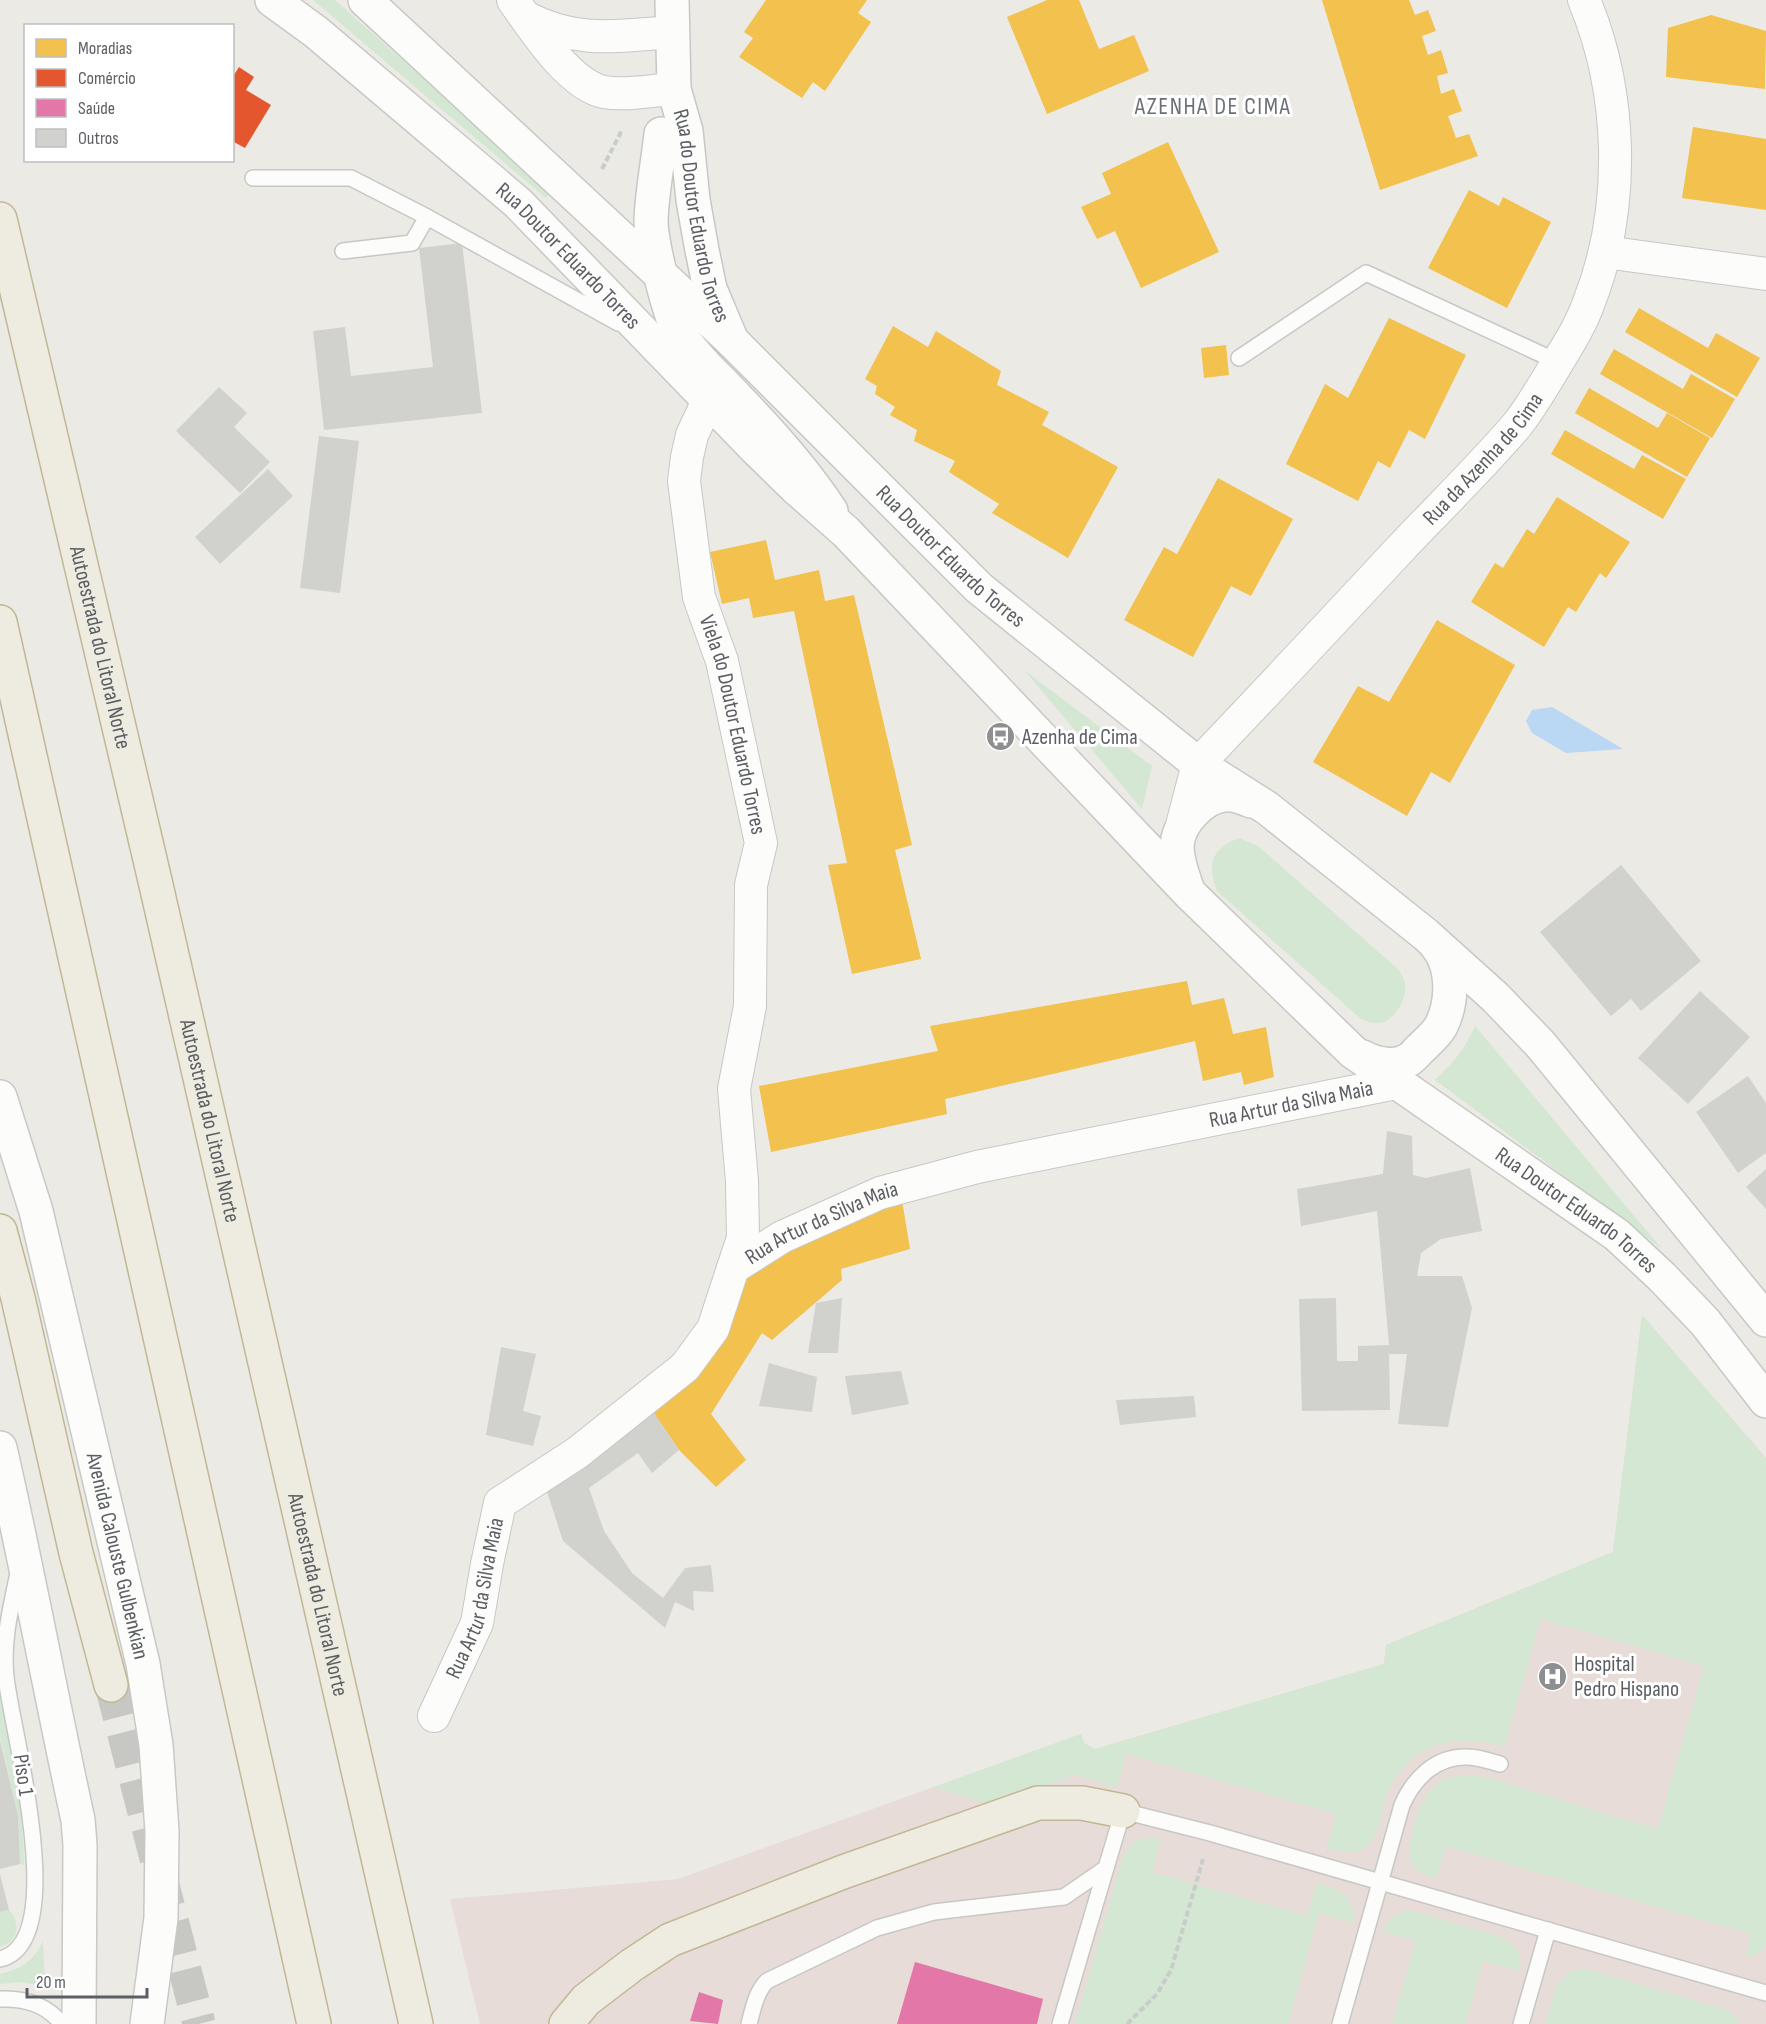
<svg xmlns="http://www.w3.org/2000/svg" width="1766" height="2024" viewBox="0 0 1766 2024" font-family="'Sofia Sans Condensed',sans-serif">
<rect width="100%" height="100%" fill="#ebeae5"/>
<path fill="#e7dcd8" d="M1642 1315 1766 1458V2024H480L450 1899 678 1879 1081 1734 1084 1743 1095 1749 1384 1664 1386 1645 1613 1552Z"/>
<g fill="#d3e7d2">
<path d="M313 0H335L550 192 546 198Z"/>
<path d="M1025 671 1152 766 1142 809Z"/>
<path d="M1239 838 1258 846 1399 970C1401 974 1404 979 1405 983 1408 999 1393 1025 1375 1023 1370 1023 1365 1020 1361 1019L1217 891C1207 864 1211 849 1239 838Z"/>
<path d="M1475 1026 1662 1249 1435 1080C1454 1062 1465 1049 1475 1026Z"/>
<path d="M1642 1315 1766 1458V1944C1761 1953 1756 1956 1746 1956L1751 1934 1446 1846 1436 1879C1427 1876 1418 1873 1413 1864 1404 1850 1417 1808 1427 1795 1432 1787 1440 1781 1449 1778 1474 1768 1509 1785 1534 1792 1575 1804 1616 1819 1658 1828L1704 1666 1541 1619 1504 1747C1452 1731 1404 1745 1385 1800 1380 1816 1379 1840 1363 1849 1352 1855 1338 1850 1327 1848L1336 1814 1126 1754 1117 1787 1076 1775 989 1804 934 1787 1081 1734 1084 1743 1095 1749 1384 1664 1386 1645 1613 1552Z"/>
<path d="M0 1699 10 1742 22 1816 24 1865 20 1864 18 1816 0 1736Z"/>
<path d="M1147 1837 1160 1838 1152 1872 1307 1916 1317 1883C1340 1890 1356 1895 1353 1923L1319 1913 1288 2024H1075L1123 1857C1129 1845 1135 1840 1147 1837Z"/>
<path d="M9 1910C21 1924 19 1941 0 1947V1912Z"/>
<path d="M1406 1911 1417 1912 1501 1937C1516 1944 1522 1954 1520 1971L1483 1961 1465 2024H1392L1416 1941 1382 1931C1388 1920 1394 1915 1406 1911Z"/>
<path d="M43 1941 45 1986 19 1982 0 1984V1974C21 1969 34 1961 43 1941Z"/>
<path d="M1577 1969H1587L1730 2011 1736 2017 1740 2024H1546C1552 2002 1554 1977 1577 1969Z"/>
</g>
<path fill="#bad7f4" d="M1552 707 1623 749 1566 753 1532 733 1526 721 1532 710Z"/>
<g fill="#f2c14e">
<path d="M766 0H867L858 13 871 22 825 91 813 82 802 98 739 57 753 38 744 32Z"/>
<path d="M1047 0H1079L1099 49 1134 35 1149 71 1047 114 1007 17Z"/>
<path d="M1322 0H1409L1415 15 1428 10 1436 31 1422 36 1428 55 1441 50 1448 73 1437 76 1441 94 1454 89 1462 111 1448 116 1456 138 1469 134 1478 156 1380 190Z"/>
<path d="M1711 15 1766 31 1765 89 1666 77 1668 28Z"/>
<path d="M1693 127 1766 139V210L1682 198Z"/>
<path d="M1168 142 1219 252 1141 288 1115 231 1097 239 1081 207 1111 194 1102 173Z"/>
<path d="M1469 190 1499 206 1503 197 1551 222 1507 308 1428 268Z"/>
<path d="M1639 308 1708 348 1716 333 1760 358 1737 397 1625 332Z"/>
<path d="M1389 318 1466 355 1425 439 1409 430 1390 468 1378 461 1358 501 1286 464 1325 384 1348 398Z"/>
<path d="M893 326 928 347 936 331 1001 371 997 385 1049 412 1042 425 1118 467 1068 558 992 513 999 504 949 472 955 461 914 441 917 430 890 415 895 407 875 394 877 386 865 379Z"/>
<path d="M1226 345 1229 375 1204 378 1201 348Z"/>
<path d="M1614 349 1683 389 1691 374 1735 399 1712 438 1600 374Z"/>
<path d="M1589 388 1658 428 1667 413 1710 438 1687 477 1575 413Z"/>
<path d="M1565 430 1634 469 1642 455 1686 479 1663 519 1551 454Z"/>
<path d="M1218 478 1293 519 1251 596 1231 586 1193 657 1124 620 1164 547 1177 554Z"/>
<path d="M1557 497 1630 542 1606 578 1600 573 1576 612 1568 607 1544 647 1471 602 1495 563 1503 568 1527 529 1534 534Z"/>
<path d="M766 540 775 580 819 570 825 601 854 595 912 845 895 850 921 959 852 974 828 865 847 863 794 611 753 618 749 598 722 604 710 552Z"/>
<path d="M1437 620 1515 665 1450 783 1431 772 1407 816 1313 762 1358 686 1389 702Z"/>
<path d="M1187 981 1192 1005 1224 998 1233 1034 1266 1027 1274 1077 1244 1085 1241 1072 1203 1081 1195 1041 945 1099 947 1114 771 1152 759 1086 938 1051 930 1026Z"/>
<path d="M902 1200 910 1249 841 1269 842 1280 772 1340 762 1333 711 1414 746 1460 716 1487 679 1450 645 1400 685 1367 733 1268Z"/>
</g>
<path fill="#e4572e" d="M239 67 254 77 246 90 271 105 245 148 232 141V78Z"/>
<g fill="#e377a8">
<path d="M915 1962 1043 1999 1037 2024H897Z"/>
<path d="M699 1992 723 2000 718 2024 690 2021Z"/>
</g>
<g fill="#d1d1ce">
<path d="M462 243 482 413 324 430 313 331 345 327 351 376 433 367 419 248Z"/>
<path d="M219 387 247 413 234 427 270 462 240 493 176 431Z"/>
<path d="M319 436 359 441 340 593 300 588Z"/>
<path d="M268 469 293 496 220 564 195 537Z"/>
<path d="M1621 865 1701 961 1641 1011 1631 999 1611 1016 1540 932Z"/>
<path d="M1700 991 1750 1037 1688 1104 1638 1058Z"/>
<path d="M1748 1076 1766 1103V1153L1738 1173 1696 1112Z"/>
<path d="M1387 1131 1412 1136 1413 1175 1426 1178 1470 1168 1482 1231 1441 1239 1421 1253 1417 1276H1462L1472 1308 1448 1427 1398 1424 1407 1354H1389L1390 1410 1302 1411 1299 1299 1336 1298 1337 1361H1358V1346L1389 1345 1377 1211 1301 1226 1297 1189 1383 1174Z"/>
<path d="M1766 1169V1209L1746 1187Z"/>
<path d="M842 1298 838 1353H808L816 1303Z"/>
<path d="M501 1347 536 1354 523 1411 541 1416 533 1446 486 1435Z"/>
<path d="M769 1363 817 1377 812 1412 759 1406Z"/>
<path d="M901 1371 909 1404 852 1415 845 1376Z"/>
<path d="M1194 1396 1196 1417 1120 1425 1116 1400Z"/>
<path d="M645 1400 679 1450 652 1473 638 1453 589 1488 604 1531 632 1573 663 1598 685 1568 711 1565 714 1592 693 1591 694 1611 675 1602 665 1628 563 1541 542 1476Z"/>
<path d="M0 1740 18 1816 20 1864 0 1869Z"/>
<path d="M0 1874 9 1910 0 1912Z"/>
</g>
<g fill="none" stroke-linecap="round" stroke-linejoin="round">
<path stroke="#c7c7c4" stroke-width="33" stroke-dasharray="33 16" stroke-linecap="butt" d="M111 1685 199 2024"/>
<defs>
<g id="service">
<path d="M253 178H351L427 217 618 323"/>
<path d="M343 251 412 243 427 217"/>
<path d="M1239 358 1366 273 1558 362"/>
<path d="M0 1959C72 1943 11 1728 6 1677 2 1642 11 1607 18 1573"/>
<path d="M0 1999C25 1998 46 2004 62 2024"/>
<path d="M749 2024C753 2009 756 1992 767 1981L877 1928 934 1912 1064 1897 1106 1868 1123 1811 1210 1833 1766 1993"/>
<path d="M1060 2024 1106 1868"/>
<path d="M1340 2024 1402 1805C1414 1778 1436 1756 1467 1757 1478 1757 1489 1761 1500 1764"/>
<path d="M1521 2024 1548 1930"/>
</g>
<g id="minor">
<path d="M513 0C532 27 569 85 604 92 626 96 652 90 674 89"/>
<path d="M527 18C579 44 617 36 672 32"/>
<path d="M1605 252 1766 274"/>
<path id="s1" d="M709 399 692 435 687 457 684 481 699 597 722 661 761 843 751 885 750 1006 734 1089 742 1181 743 1238 733 1268"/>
<path id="s2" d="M1180 833 1198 764C1267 692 1335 619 1403 546 1441 506 1481 467 1517 425 1529 410 1540 391 1550 375 1564 351 1580 328 1589 302 1626 208 1623 93 1584 0"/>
<path id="s3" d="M434 1716 477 1623 487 1564 500 1503 577 1453 685 1367 713 1329 733 1268 782 1237 880 1193 977 1167 1396 1083"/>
</g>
<g id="tertiary">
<path id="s4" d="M672 0 674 89 686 131 693 200 702 250 710 289 732 341"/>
<path d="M661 134C658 162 652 192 651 220 651 242 669 316 680 334 695 358 719 378 738 399 772 434 804 470 831 511"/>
</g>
<g id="secondary">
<path id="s5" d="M272 0 316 32 518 203 755 448 796 488 846 532 1189 893 1353 1052 1617 1235 1662 1277 1705 1322 1766 1401"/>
<path id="s6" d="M365 0 732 341 979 588 1198 764 1267 808 1425 934 1495 997 1541 1045 1766 1320"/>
<path d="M1188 891C1183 876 1177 862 1177 846 1178 824 1202 797 1224 795 1233 794 1244 798 1251 801"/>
<path d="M1363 1057C1375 1064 1396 1068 1408 1060 1412 1058 1416 1053 1419 1050 1426 1043 1436 1035 1441 1026 1453 1002 1454 966 1436 945"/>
<path id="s7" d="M0 1097 36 1211 143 1664 156 1745 162 1831 161 1918 147 2024"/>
<path d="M0 1448C28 1571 51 1696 78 1820L80 1845 79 2024"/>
</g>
<g id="motorway">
<path id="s8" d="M0 219 156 885 416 2024"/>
<path d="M0 622 314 2024"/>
<path d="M0 1231 18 1298 76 1553 111 1685"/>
<path d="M566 2024 586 2000 632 1965 670 1940 843 1872 1038 1803H1082L1123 1811"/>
</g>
</defs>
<use href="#service" stroke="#c7c7c6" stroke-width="18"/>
<use href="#minor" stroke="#c7c7c6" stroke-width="34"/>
<use href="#tertiary" stroke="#c7c7c6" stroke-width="36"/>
<use href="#secondary" stroke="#c8c8c7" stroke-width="36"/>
<use href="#motorway" stroke="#c2b794" stroke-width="36"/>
<g stroke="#c8ccca" stroke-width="4" stroke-dasharray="6 3" stroke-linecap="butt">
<path d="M602 169 622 130"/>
<path d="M1127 2024 1157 1994 1171 1970 1203 1859"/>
</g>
<use href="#service" stroke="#fcfcfb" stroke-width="15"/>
<use href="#minor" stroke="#fcfcfb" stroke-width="32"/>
<use href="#tertiary" stroke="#fcfcfb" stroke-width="33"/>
<use href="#secondary" stroke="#fcfcfb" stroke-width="33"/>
<use href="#motorway" stroke="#eeece1" stroke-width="33"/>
</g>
<defs>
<symbol id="bus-disc" viewBox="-11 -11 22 22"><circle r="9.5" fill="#8d8f90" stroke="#fff"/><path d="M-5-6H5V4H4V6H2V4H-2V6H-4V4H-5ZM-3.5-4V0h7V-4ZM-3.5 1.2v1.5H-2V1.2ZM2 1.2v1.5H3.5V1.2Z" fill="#fff"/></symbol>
<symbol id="hospital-disc" viewBox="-11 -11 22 22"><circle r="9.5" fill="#8d8f90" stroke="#fff"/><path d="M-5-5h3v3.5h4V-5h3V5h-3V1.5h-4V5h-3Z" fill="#fff"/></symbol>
</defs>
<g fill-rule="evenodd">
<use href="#bus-disc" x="984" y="720" width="33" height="33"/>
<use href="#hospital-disc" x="1536" y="1660" width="33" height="33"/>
</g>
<g text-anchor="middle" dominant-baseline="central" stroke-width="6" stroke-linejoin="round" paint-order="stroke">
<g font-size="22" fill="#5b5e63" stroke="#fff">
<text stroke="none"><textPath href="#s4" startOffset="219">Rua do Doutor Eduardo Torres</textPath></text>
<text stroke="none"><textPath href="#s5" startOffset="392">Rua Doutor Eduardo Torres</textPath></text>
<text stroke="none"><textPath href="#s2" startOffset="489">Rua da Azenha de Cima</textPath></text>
<text stroke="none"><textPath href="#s6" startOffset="808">Rua Doutor Eduardo Torres</textPath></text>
<text stroke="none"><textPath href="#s8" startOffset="440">Autoestrada do Litoral Norte</textPath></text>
<text stroke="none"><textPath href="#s1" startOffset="336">Viela do Doutor Eduardo Torres</textPath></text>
<text stroke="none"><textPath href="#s3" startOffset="1152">Rua Artur da Silva Maia</textPath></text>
<text stroke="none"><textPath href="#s8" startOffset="926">Autoestrada do Litoral Norte</textPath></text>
<text stroke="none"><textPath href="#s5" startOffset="1784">Rua Doutor Eduardo Torres</textPath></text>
<text stroke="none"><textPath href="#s3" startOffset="666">Rua Artur da Silva Maia</textPath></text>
<text stroke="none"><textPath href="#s7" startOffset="474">Avenida Calouste Gulbenkian</textPath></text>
<text stroke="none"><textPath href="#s8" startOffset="1412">Autoestrada do Litoral Norte</textPath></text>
<text stroke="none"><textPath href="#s3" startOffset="126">Rua Artur da Silva Maia</textPath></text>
<text transform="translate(23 1775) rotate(82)">Piso 1</text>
</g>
<g font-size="22" fill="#5b5e63" stroke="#fff" text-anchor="start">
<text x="1022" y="737">Azenha de Cima</text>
<text x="1574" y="1664">Hospital<tspan x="1574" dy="25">Pedro Hispano</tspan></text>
</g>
<g font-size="24" letter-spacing="1.5" fill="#6c7075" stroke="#fff">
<text x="1213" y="106">AZENHA DE CIMA</text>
</g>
</g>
<rect x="24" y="24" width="210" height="138" fill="#ffffff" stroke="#bdbfc1" stroke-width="1.5"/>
<rect x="36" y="39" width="30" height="18" fill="#f2c14e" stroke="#bdbfc1" stroke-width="1.5"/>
<text x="78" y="54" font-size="18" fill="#5b5e63">Moradias</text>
<rect x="36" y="69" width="30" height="18" fill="#e4572e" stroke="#bdbfc1" stroke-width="1.5"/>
<text x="78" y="84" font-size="18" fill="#5b5e63">Comércio</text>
<rect x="36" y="99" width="30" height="18" fill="#e377a8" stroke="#bdbfc1" stroke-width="1.5"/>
<text x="78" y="114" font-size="18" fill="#5b5e63">Saúde</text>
<rect x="36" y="129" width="30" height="18" fill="#d1d1ce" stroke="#bdbfc1" stroke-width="1.5"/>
<text x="78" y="144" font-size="18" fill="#5b5e63">Outros</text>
<path d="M27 1988v9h120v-9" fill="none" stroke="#5b5e63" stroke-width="3"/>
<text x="36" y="1988" font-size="18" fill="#5b5e63" stroke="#ffffff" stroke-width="4.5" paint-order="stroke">20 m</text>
</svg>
